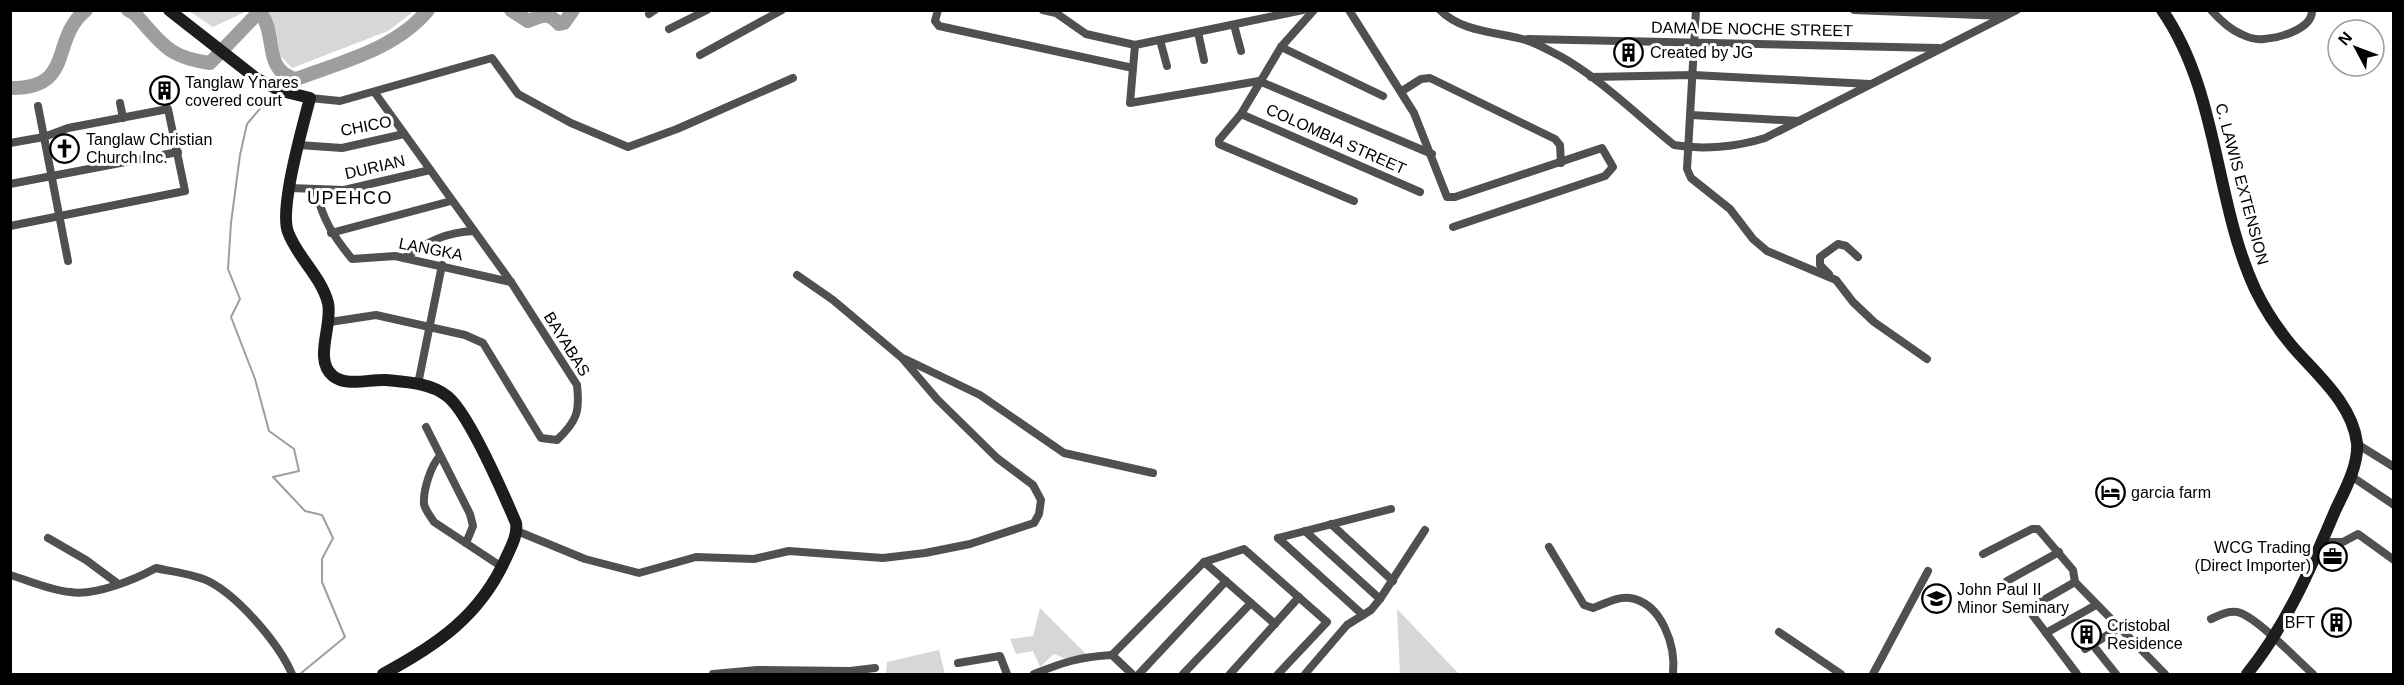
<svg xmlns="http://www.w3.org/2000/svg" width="2404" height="685" viewBox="0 0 2404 685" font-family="Helvetica,sans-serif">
<rect width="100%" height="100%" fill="#fff"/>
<g fill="#d7d7d7">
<path d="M189 11V10L247 11 213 27Z"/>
<path d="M264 11H414L388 31 292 68 280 55 276 31Z"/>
<path d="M1040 608 1089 657 1064 658 1054 654 1040 667 1033 651 1016 654 1010 639 1033 636Z"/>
<path d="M1397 609 1459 674H1400Z"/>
<path d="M939 650 945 674H886L887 662Z"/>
</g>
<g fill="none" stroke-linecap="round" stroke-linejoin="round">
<g stroke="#9e9e9e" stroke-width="2">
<path d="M280 85 287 77"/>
<path d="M274 92 247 124 240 155 231 223 228 269 240 299 231 317 255 379 269 431 294 449 299 471 273 477 305 511 322 515 333 538 322 559V582L345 637 300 674"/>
</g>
<g stroke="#9e9e9e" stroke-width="14">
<path d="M128 10 135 14C163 44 167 57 210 63L256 15H262C277 37 263 71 296 79 341 62 396 49 428 10"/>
<path d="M511 10 528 21C542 15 549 12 559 24L564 23 573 10"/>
<path d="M10 88C76 89 49 40 86 10"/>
</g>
<g stroke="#505050" stroke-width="8">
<path d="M938 10 935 21 939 26 1133 68"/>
<path d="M1043 10 1056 13 1086 34 1135 45 1303 10"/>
<path d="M1314 10 1281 47 1241 114 1219 140V144L1354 201"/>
<path d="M1349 10 1414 113 1447 197H1455L1602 148 1613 167 1605 176 1453 227"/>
<path d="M1440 10C1460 31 1495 32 1522 39 1535 42 1548 50 1560 56 1601 79 1637 115 1674 145 1702 150 1737 147 1765 138L2017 10"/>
<path d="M1696 10 1687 169 1691 178 1730 209 1753 239 1767 251 1836 280 1853 302 1874 322 1927 359"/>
<path d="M1854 10 2004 16"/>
<path d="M2211 10C2220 20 2229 29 2241 34 2247 37 2257 40 2264 39 2279 38 2313 29 2312 10"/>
<path d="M649 14 655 10"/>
<path d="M1234 25 1241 51"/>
<path d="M669 29 707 10"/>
<path d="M1198 32 1204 60"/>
<path d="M1528 39 1938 48"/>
<path d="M1160 40 1167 66"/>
<path d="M1135 45 1130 103 1259 81 1432 154"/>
<path d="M1281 47 1383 96"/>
<path d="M700 55 782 10"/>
<path d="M1591 77 1693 75 1870 84"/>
<path d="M1402 91 1421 79 1430 78 1555 139 1560 145 1561 163"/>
<path d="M310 98 340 101 492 58 518 94 571 123 628 147 677 129 793 78"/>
<path d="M120 103 123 118"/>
<path d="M38 106 68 261"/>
<path d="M1241 114 1420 192"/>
<path d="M1691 115 1799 121"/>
<path d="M10 143 44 137 68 128 168 109 185 191 10 226"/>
<path d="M299 145 342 148 404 134"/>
<path d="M10 184 178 152"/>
<path d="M290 188 344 190 430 170"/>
<path d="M316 190C322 219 334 237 352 259L395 256 511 282"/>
<path d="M331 233 451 201"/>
<path d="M404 258C427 242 446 232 474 231"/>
<path d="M1829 274 1820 265V257L1838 244 1846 246 1858 257"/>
<path d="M330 322 376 315 465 335 483 343 541 438 557 440C577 421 580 412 577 385L511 282 375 93"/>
<path d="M905 359 980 395 1064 453 1153 473"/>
<path d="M418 384 442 265"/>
<path d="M426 427 470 514 473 526 466 543"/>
<path d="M2357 444 2394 467"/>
<path d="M440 456C431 465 423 490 424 504 425 510 431 517 434 522L502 567"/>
<path d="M2351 476 2394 505"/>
<path d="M1331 524 1393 581"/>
<path d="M517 531 585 559 639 573 696 557 754 559 789 551 883 558 925 553 970 544 1034 523 1039 514 1041 500 1033 485 997 458 937 399 902 358 833 300 797 275"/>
<path d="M1305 531 1380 599"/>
<path d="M48 538 86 560 117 583"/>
<path d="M1278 538 1391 509"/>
<path d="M1278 538 1363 615"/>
<path d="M2322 542H2343L2358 534 2394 560"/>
<path d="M1549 547 1584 605 1593 608C1604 604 1618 596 1630 598 1662 603 1676 646 1673 674"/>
<path d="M1983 554 2032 529H2038L2073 570 2075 582 2165 674"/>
<path d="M1204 562 1275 624"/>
<path d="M10 575C30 581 50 590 70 592 95 596 134 580 156 568 173 572 195 574 210 582 240 598 279 644 292 674"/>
<path d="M2007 581 2059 552"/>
<path d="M2075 582 2028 609 2077 674"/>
<path d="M2211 619C2220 615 2227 611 2237 612 2255 615 2298 661 2313 674"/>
<path d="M1779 632 1841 674"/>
<path d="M2046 633 2096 605"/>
<path d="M2092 644 2116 674"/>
<path d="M2085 649 2119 628"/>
<path d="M1112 655 1204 562 1244 549 1327 622 1278 674"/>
<path d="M1112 655 1132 674"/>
<path d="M958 663 1000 656 1007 674"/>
<path d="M713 674 757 670 850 671 875 668"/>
<path d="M1034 674C1064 662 1079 657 1112 655"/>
<path d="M1139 674 1226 581"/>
<path d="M1183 674 1251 603"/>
<path d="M1230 674 1299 597"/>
<path d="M1305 674 1347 625 1371 610 1380 599 1425 530"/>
<path d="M1873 674 1928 571"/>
</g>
<g stroke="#1d1d1d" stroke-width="12">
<path d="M169 10 257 79 282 91 310 98C303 126 279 208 288 232 297 257 321 276 328 303 333 325 313 360 333 376 347 387 369 379 386 380 407 382 430 383 447 396 468 412 504 495 516 523 518 535 511 547 506 558 480 616 437 645 383 674"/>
<path d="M2162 10C2219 92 2214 200 2255 289 2265 310 2277 328 2292 346 2316 374 2352 403 2357 443 2359 465 2344 492 2335 511 2311 568 2286 626 2247 674"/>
</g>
</g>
<defs>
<symbol id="building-ring" viewBox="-11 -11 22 22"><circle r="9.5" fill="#fff" stroke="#000" stroke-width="1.5"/><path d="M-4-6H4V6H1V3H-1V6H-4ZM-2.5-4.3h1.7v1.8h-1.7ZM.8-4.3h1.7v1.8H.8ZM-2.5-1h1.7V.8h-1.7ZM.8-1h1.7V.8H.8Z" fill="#000"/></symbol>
<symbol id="church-ring" viewBox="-11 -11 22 22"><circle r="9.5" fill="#fff" stroke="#000" stroke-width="1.5"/><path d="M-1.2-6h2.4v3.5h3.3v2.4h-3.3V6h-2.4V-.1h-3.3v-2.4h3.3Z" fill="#000"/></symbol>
<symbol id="hotel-ring" viewBox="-11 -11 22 22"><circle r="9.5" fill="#fff" stroke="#000" stroke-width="1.5"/><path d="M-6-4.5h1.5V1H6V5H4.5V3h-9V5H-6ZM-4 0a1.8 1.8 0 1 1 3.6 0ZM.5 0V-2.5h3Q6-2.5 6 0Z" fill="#000"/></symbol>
<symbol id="office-ring" viewBox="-11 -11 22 22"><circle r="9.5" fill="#fff" stroke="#000" stroke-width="1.5"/><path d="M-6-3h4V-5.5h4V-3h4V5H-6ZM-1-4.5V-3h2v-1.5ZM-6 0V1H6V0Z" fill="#000"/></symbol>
<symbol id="university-ring" viewBox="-11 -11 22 22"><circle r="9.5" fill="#fff" stroke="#000" stroke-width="1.5"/><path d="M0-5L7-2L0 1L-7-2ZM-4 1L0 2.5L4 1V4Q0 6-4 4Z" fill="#000"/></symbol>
</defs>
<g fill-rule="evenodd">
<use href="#building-ring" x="1612" y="36" width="33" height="33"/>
<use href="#building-ring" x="148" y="74" width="33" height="33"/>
<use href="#church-ring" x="48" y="132" width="33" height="33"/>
<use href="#hotel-ring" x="2094" y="476" width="33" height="33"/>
<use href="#office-ring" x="2316" y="540" width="33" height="33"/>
<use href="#university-ring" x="1920" y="582" width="33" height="33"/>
<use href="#building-ring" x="2320" y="606" width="33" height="33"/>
<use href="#building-ring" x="2070" y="618" width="33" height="33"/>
</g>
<g text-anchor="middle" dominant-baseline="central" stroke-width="6" stroke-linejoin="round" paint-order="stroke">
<g font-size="16" fill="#000" stroke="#fff">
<text transform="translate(1752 29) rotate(1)">DAMA DE NOCHE STREET</text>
<text transform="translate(366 126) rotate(-11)">CHICO</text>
<text transform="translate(1336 139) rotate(24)">COLOMBIA STREET</text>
<text transform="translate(375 167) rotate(-13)">DURIAN</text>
<text transform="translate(2242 184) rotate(75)">C. LAWIS EXTENSION</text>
<text transform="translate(431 249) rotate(11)">LANGKA</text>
<text transform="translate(567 344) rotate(58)">BAYABAS</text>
</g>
<g font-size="16" fill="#000" stroke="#fff" text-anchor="start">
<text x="1650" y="52">Created by JG</text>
<text x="185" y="82">Tanglaw Ynares<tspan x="185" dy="18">covered court</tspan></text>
<text x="86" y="139">Tanglaw Christian<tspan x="86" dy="18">Church Inc.</tspan></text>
<text x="2131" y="492">garcia farm</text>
<text x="2311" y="547" text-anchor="end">WCG Trading<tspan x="2311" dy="18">(Direct Importer)</tspan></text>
<text x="1957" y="589">John Paul II<tspan x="1957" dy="18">Minor Seminary</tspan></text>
<text x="2315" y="622" text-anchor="end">BFT</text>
<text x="2107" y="625">Cristobal<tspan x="2107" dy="18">Residence</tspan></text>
</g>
<g font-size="18" letter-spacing="1.5" fill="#000" stroke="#fff">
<text x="350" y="198">UPEHCO</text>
</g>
</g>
<rect width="2404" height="685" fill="none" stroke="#000000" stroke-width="24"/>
<g transform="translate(2356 48) rotate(311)"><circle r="28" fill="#ffffff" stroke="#999999" stroke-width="1.5"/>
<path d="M0-4.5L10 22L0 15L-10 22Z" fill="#000000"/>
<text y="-9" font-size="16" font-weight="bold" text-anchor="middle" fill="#000000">N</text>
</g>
</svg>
